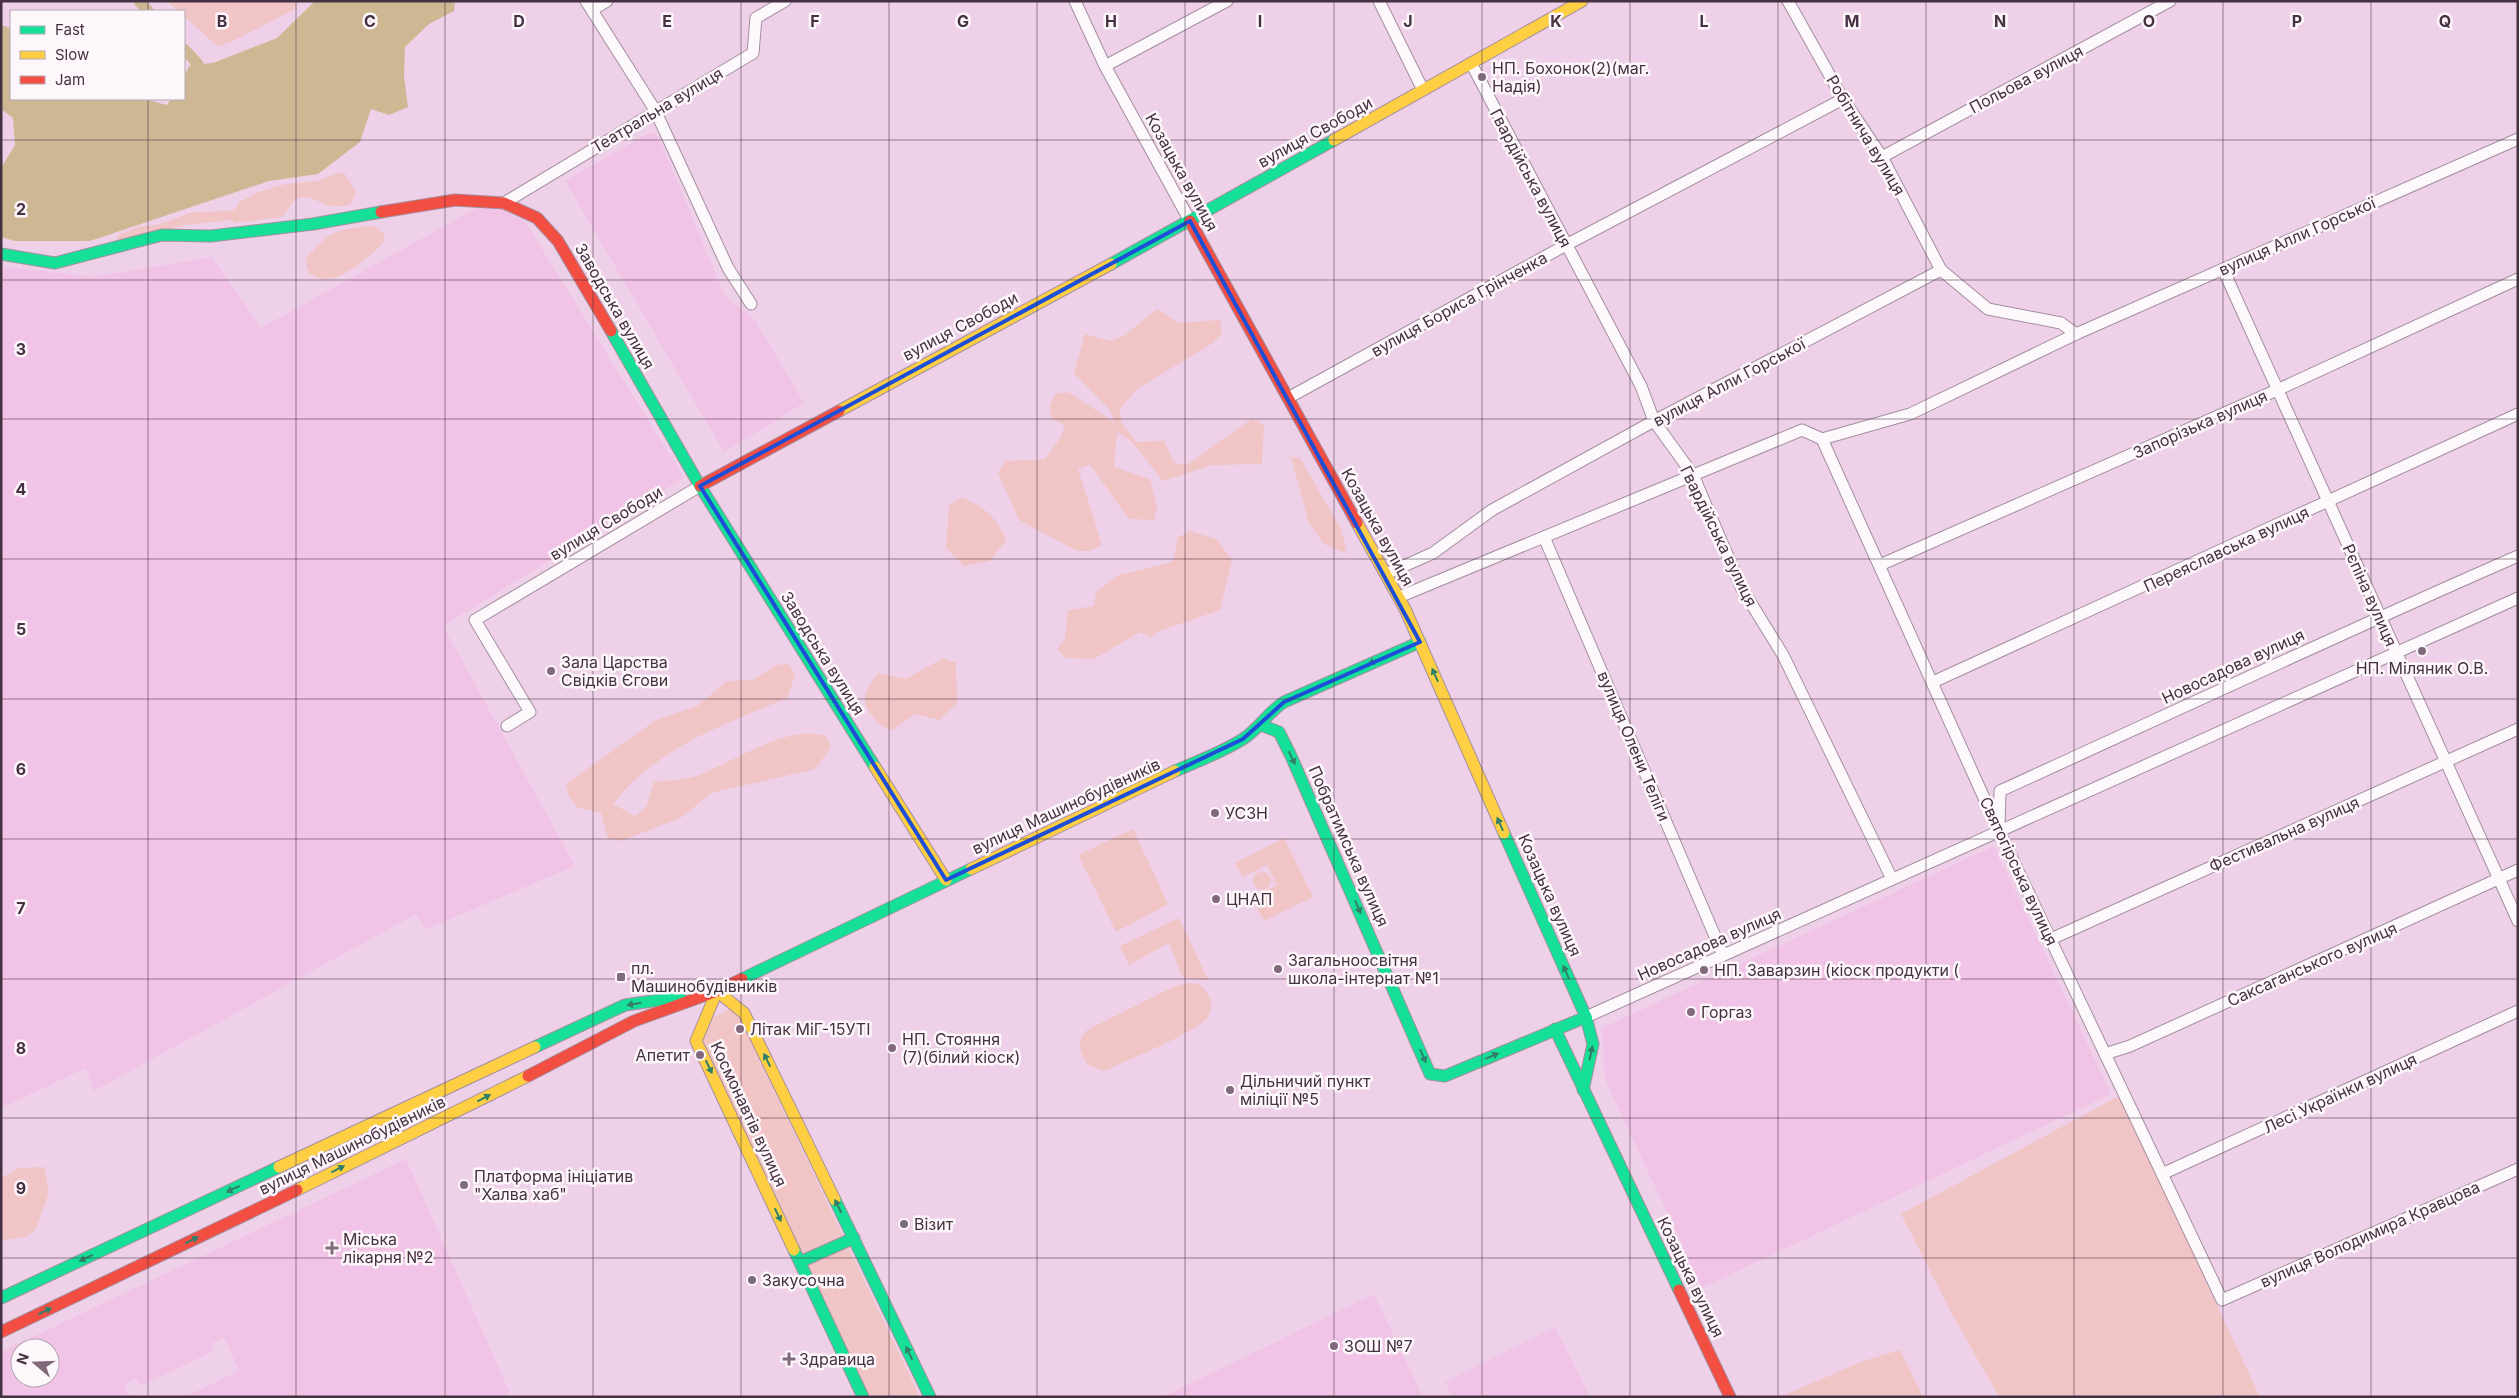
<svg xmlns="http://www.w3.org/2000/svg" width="2519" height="1398" viewBox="0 0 2519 1398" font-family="Inter,sans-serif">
<rect width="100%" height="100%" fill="#eed1e8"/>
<g fill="#f1c4e7" fill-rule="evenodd">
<path d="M651 132 658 136 725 296 755 320 804 403 724 452 565 181Z"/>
<path d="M477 208 504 210 526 223 684 478 443 626 575 866 426 929 416 914 94 1091 86 1068 1 1108V266L93 277 212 257 261 328Z"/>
<path d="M1994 846 2111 1094 1702 1288 1605 1079 1602 1028Z"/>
<path d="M406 1159 510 1393 500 1397H184L239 1371 224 1337 211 1344 214 1351 140 1386 136 1378 124 1384 129 1397H1V1352ZM20 1348H50V1378H20Z"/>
<path d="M1374 1294 1423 1397H1163Z"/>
<path d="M1555 1327 1590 1397H1452L1445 1382Z"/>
</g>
<g fill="#f1c4c6">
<path d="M167 1H298L295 9 231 42 217 46 184 16V11H178Z"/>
<path d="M341 172 345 174 356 192 351 204C345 206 337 207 331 206 319 204 307 191 294 201 289 205 287 213 282 217L235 223 232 220 185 225 128 241 116 239 119 235 138 227 157 225 193 212 231 211 236 208 239 202 261 191 286 184 317 181Z"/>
<path d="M374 226 384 234 385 240C375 253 344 279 327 279 321 280 314 276 309 273L305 260C327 232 338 228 374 226Z"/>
<path d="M1157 309 1179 323 1220 320 1222 333 1213 343 1137 389 1120 409 1121 422 1136 442 1164 441 1174 463 1187 465 1253 418 1264 426 1262 464 1212 465 1163 481 1131 441 1117 432 1114 467 1150 479 1157 507 1154 520 1129 519 1090 465 1078 469 1102 545 1090 551H1077L1019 520 998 473 1006 461 1045 459 1060 438 1065 425 1051 419 1050 406 1055 394 1068 392 1111 420 1115 428 1110 410 1074 373 1085 334 1111 341 1124 336Z"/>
<path d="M1291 457 1300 458 1341 529 1347 554 1324 544 1309 523Z"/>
<path d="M960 498C980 502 1000 521 1006 540L990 561 964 566 946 548 949 506Z"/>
<path d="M1190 531 1216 539 1232 560 1220 610 1159 631 1152 637 1140 632 1094 659 1066 658 1057 649 1065 639 1068 610 1094 606 1096 592 1119 575 1173 562 1178 537Z"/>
<path d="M943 658 956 663 957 703 939 720 915 714 892 730C882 727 879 725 873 717 859 699 865 689 879 673L906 679Z"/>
<path d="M789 664 795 675 787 698C723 725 656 748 613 804L635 816 646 808 654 782C667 780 683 781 696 776 733 763 787 723 826 736L831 747 815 769 711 793 682 817 621 841 608 838 601 813 577 807 569 796 566 784 656 720 697 706 727 681 753 680 776 665Z"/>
<path d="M1133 829 1168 904 1116 932 1078 855Z"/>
<path d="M1284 838 1313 897 1264 921 1252 898 1277 885 1267 865 1243 877 1235 863Z"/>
<circle cx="1262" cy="881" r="9"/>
<path d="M1179 918 1208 980 1183 978 1169 943 1129 965 1120 946Z"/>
<path d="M1187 983 1199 984C1209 992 1216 1006 1207 1018 1195 1033 1126 1061 1104 1071L1088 1065C1080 1053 1076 1042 1087 1030L1173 987Z"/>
<path d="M734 1007 920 1397H870L695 1026Z"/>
<path d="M2119 1096 2260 1397H1999L1951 1312 1901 1214Z"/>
<path d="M44 1167 49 1192 36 1229 26 1237 1 1240V1178L19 1168Z"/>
<path d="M1900 1350 1923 1397H1780L1863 1361Z"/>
</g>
<path fill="#ceb894" d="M315 1H455L454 11 429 24 405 47 404 76 408 107 389 115 371 109 360 142 318 174 269 181 90 241H15L1 237V168L15 145 13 118 1 109V25L11 28V99H144L167 105 171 99H184V76L190 65 213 63 277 38Z"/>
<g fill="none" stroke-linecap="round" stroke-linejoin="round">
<g stroke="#ceb894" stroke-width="11">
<path d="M139 1 148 11"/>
<path d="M184 49 198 64"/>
</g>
<defs>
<g id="street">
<path d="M586 1 655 110 728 268 751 304"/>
<path d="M1075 1 1105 66 1190 221"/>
<path d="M1379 1 1423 90"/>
<path d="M1788 1 1843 99 1882 157 1941 270"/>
<path d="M592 10 607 1"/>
<path d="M1471 63 1641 386 1654 421 1693 475 1741 587 1783 655 1892 879"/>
<path d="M1105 66 1227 1"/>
<path d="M1882 157 2170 1"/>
<path d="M504 203 753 53 756 18 785 1"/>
<path d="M2223 269 2518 921"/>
<path d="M1288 398 1566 245 1843 99"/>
<path d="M1822 439 1999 831 2222 1300 2518 1169"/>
<path d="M1544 537 1723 955"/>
<path d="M1880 565 2277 390 2518 279"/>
<path d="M1386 574 1433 553 1492 510 1654 421 1941 270 1988 309 2061 323 2076 334"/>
<path d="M1399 597 1802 430 1822 439 1910 414 2076 334 2518 139"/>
<path d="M1933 682 2518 414"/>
<path d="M507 726 530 712 475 620 700 486"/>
<path d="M1999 827 2000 791C2173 712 2344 632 2518 556"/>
<path d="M2051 939 2518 729"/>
<path d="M1586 1017 2518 598"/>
<path d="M2105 1054 2130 1046 2518 870"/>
<path d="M2162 1174 2518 1011"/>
</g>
<g id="fast">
<path d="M1 254 55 263 162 235 211 236 313 224 381 212"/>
<path d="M1111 264 1334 140"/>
<path d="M611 331 700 486 875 767"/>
<path d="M1261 725 1279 732 1291 756 1430 1074 1445 1076 1586 1017"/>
<path d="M1175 771C1198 761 1223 752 1243 739 1259 729 1268 712 1284 702L1420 642"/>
<path d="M1504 833 1586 1017 1593 1044 1583 1090"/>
<path d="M742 979 971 869"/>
<path d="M1555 1029 1679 1290"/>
<path d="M535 1047 625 1005 680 997"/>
<path d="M835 1200 930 1397"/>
<path d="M794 1250 863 1397"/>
<path d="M800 1262 854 1238"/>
<path d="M1 1298 279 1167"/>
</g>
<g id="slow">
<path d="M1334 140 1582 1"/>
<path d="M839 411 1111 264"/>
<path d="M1357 523 1405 609 1504 833"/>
<path d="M875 767 946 880"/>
<path d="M971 869 1175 771"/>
<path d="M717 991 744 1013 835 1200"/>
<path d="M717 991 696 1041 794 1250"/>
<path d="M279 1167 535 1047"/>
<path d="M297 1190 528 1076"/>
</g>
<g id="jam">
<path d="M381 212 455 200 504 203 537 218 558 241 611 331"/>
<path d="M1190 221 1357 523"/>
<path d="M700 486 839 411"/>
<path d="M528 1076 634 1021 717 991 742 979"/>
<path d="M1679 1290 1730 1397"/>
<path d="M1 1332 297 1190"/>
</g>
</defs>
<use href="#street" stroke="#a48e9f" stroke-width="13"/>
<use href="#fast" stroke="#a48e9f" stroke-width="13"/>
<use href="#slow" stroke="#a48e9f" stroke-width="13"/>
<use href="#jam" stroke="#a48e9f" stroke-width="13"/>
<use href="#street" stroke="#fcf8fc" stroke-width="11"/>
<use href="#fast" stroke="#16e098" stroke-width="11"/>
<use href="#slow" stroke="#ffcf43" stroke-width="11"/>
<use href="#jam" stroke="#f24e42" stroke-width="11"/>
</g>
<defs><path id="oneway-solid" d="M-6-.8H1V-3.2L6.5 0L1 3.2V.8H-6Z" transform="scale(1.25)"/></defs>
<g fill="#308069">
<use href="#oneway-solid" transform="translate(1375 661) rotate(156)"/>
<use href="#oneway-solid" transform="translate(1435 675) rotate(-114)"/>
<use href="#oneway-solid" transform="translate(1292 758) rotate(65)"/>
<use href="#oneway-solid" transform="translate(1500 824) rotate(-114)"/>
<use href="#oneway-solid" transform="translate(1358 907) rotate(66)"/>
<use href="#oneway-solid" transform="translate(1566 972) rotate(-114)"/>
<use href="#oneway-solid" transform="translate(634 1004) rotate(171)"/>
<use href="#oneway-solid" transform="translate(1591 1053) rotate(-78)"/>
<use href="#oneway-solid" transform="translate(1423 1056) rotate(67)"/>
<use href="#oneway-solid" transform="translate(1492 1056) rotate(-23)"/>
<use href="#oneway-solid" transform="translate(767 1060) rotate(-116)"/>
<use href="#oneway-solid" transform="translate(709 1067) rotate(65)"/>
<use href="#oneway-solid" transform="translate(484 1098) rotate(-27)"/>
<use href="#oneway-solid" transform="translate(338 1169) rotate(-26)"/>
<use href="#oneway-solid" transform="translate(233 1189) rotate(155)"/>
<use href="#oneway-solid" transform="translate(838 1206) rotate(-116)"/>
<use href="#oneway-solid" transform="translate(778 1215) rotate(65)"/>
<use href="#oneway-solid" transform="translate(192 1240) rotate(-26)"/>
<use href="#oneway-solid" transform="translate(86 1258) rotate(155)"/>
<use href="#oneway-solid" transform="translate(45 1311) rotate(-26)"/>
<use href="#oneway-solid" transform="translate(909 1353) rotate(-116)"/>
</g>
<path fill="none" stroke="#1d4ed8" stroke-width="4" stroke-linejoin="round" d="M1190 221 1420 642 1284 702 1243 739 946 880 700 486Z"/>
<path fill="none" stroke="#463142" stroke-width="1" stroke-opacity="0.55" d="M148 1V11M296 1V1397M445 1V1397M593 1V1397M741 1V1397M889 1V1397M1037 1V1397M1185 1V1397M1334 1V1397M1482 1V1397M1630 1V1397M1778 1V1397M1926 1V1397M2074 1V1397M2223 1V1397M2371 1V1397M148 99V1397M1 140H2518M1 280H2518M1 419H2518M1 559H2518M1 699H2518M1 839H2518M1 979H2518M1 1118H2518M1 1258H2518"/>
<g fill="#81697c" stroke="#fdf7fb" stroke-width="2">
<circle cx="1482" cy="77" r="5"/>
<circle cx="2422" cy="651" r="5"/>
<circle cx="551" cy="671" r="5"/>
<circle cx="1215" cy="813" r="5"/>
<circle cx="1216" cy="899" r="5"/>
<circle cx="1278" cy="969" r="5"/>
<circle cx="1704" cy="970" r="5"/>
<rect x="616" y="972" width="10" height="10" rx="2.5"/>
<circle cx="1691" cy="1012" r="5"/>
<circle cx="740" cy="1029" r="5"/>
<circle cx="892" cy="1048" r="5"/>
<circle cx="700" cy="1055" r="5"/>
<circle cx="1230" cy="1090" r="5"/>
<circle cx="464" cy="1185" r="5"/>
<circle cx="904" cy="1224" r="5"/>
<path d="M329.5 1240.5h5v5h5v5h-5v5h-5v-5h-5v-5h5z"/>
<circle cx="752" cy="1280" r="5"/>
<circle cx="1334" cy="1346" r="5"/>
<path d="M786.5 1351.5h5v5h5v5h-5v5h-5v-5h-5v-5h5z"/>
</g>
<g text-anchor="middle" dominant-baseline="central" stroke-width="5" stroke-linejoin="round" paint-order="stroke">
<g font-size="16" fill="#463142" stroke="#fdf7fb" text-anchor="start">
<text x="1492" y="68">НП. Бохонок(2)(маг.<tspan x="1492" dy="18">Надія)</tspan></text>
<text x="561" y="662">Зала Царства<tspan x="561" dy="18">Свідків Єгови</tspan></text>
<text x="2422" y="668" text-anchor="middle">НП. Міляник О.В.</text>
<text x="1225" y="813">УСЗН</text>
<text x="1226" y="899">ЦНАП</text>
<text x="1288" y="960">Загальноосвітня<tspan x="1288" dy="18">школа-інтернат №1</tspan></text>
<text x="631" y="968">пл.<tspan x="631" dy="18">Машинобудівників</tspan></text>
<text x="1714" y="970">НП. Заварзин (кіоск продукти (</text>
<text x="1701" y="1012">Горгаз</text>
<text x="750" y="1029">Літак МіГ-15УТІ</text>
<text x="902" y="1039">НП. Стояння<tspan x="902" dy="18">(7)(білий кіоск)</tspan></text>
<text x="690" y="1055" text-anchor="end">Апетит</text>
<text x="1240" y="1081">Дільничий пункт<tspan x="1240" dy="18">міліції №5</tspan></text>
<text x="474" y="1176">Платформа ініціатив<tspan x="474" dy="18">"Халва хаб"</tspan></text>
<text x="914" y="1224">Візит</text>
<text x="343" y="1239">Міська<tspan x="343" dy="18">лікарня №2</tspan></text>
<text x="762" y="1280">Закусочна</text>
<text x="1344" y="1346">ЗОШ №7</text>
<text x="799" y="1359">Здравица</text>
</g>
<g font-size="16" fill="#463142" stroke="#fdf7fb">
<text transform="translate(2026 79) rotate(-28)">Польова вулиця</text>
<text transform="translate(657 110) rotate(-31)">Театральна вулиця</text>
<text transform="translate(1315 132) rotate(-29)">вулиця Свободи</text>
<text transform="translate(1866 135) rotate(59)">Робітнича вулиця</text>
<text transform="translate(1182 172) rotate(61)">Козацька вулиця</text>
<text transform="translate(1531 178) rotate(62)">Гвардійська вулиця</text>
<text transform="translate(2297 236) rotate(-24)">вулиця Алли Горської</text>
<text transform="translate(1459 304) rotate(-29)">вулиця Бориса Грінченка</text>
<text transform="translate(615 306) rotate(60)">Заводська вулиця</text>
<text transform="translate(960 326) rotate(-28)">вулиця Свободи</text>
<text transform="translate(1729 382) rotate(-28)">вулиця Алли Горської</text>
<text transform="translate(2200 424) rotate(-24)">Запорізька вулиця</text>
<text transform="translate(606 523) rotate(-31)">вулиця Свободи</text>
<text transform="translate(1378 527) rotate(61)">Козацька вулиця</text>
<text transform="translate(1719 536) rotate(64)">Гвардійська вулиця</text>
<text transform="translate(2226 549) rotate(-25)">Переяславська вулиця</text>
<text transform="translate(2370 595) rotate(66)">Рєпіна вулиця</text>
<text transform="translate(823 653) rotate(58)">Заводська вулиця</text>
<text transform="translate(2233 666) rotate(-25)">Новосадова вулиця</text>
<text transform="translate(1634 746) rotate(67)">вулиця Олени Теліги</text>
<text transform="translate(1066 806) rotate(-25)">вулиця Машинобудівників</text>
<text transform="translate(2284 834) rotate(-24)">Фестивальна вулиця</text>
<text transform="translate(1349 846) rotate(66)">Побратимська вулиця</text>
<text transform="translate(2019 871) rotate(65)">Святогірська вулиця</text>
<text transform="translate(1550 895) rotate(66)">Козацька вулиця</text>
<text transform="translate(1709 944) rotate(-24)">Новосадова вулиця</text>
<text transform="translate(2312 964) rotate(-24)">Саксаганського вулиця</text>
<text transform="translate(2340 1093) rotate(-25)">Лесі Українки вулиця</text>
<text transform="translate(749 1114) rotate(65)">Космонавтів вулиця</text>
<text transform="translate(352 1145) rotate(-26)">вулиця Машинобудівників</text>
<text transform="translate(2370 1234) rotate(-24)">вулиця Володимира Кравцова</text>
<text transform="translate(1691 1277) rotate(64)">Козацька вулиця</text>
</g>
</g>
<g font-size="16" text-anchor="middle" font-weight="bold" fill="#463142" stroke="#fdf7fb" stroke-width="5" stroke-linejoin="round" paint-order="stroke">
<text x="222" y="27">B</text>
<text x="370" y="27">C</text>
<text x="519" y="27">D</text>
<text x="667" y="27">E</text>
<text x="815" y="27">F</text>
<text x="963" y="27">G</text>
<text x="1111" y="27">H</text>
<text x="1260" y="27">I</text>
<text x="1408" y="27">J</text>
<text x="1556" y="27">K</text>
<text x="1704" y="27">L</text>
<text x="1852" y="27">M</text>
<text x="2000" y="27">N</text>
<text x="2149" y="27">O</text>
<text x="2297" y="27">P</text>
<text x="2445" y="27">Q</text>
<text x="21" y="215">2</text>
<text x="21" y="355">3</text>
<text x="21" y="495">4</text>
<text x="21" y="635">5</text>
<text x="21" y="775">6</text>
<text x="21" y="914">7</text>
<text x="21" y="1054">8</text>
<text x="21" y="1194">9</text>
</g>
<rect width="2519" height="1398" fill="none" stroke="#463142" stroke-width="5"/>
<rect x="10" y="10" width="175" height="90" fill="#fdf7fb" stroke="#b4a8b1"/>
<rect x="20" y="26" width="25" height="8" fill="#16e098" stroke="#b4a8b1"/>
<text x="55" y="35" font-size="15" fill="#463142">Fast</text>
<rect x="20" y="51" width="25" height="8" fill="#ffcf43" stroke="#b4a8b1"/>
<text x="55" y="60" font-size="15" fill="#463142">Slow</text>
<rect x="20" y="76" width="25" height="8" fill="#f24e42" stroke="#b4a8b1"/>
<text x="55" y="85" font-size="15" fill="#463142">Jam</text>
<g transform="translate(35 1363) rotate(289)"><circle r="24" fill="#fdf7fb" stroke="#b4a8b1"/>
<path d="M0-4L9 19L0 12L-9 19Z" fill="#81697c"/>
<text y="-8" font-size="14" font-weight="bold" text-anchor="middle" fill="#463142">N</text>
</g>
</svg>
